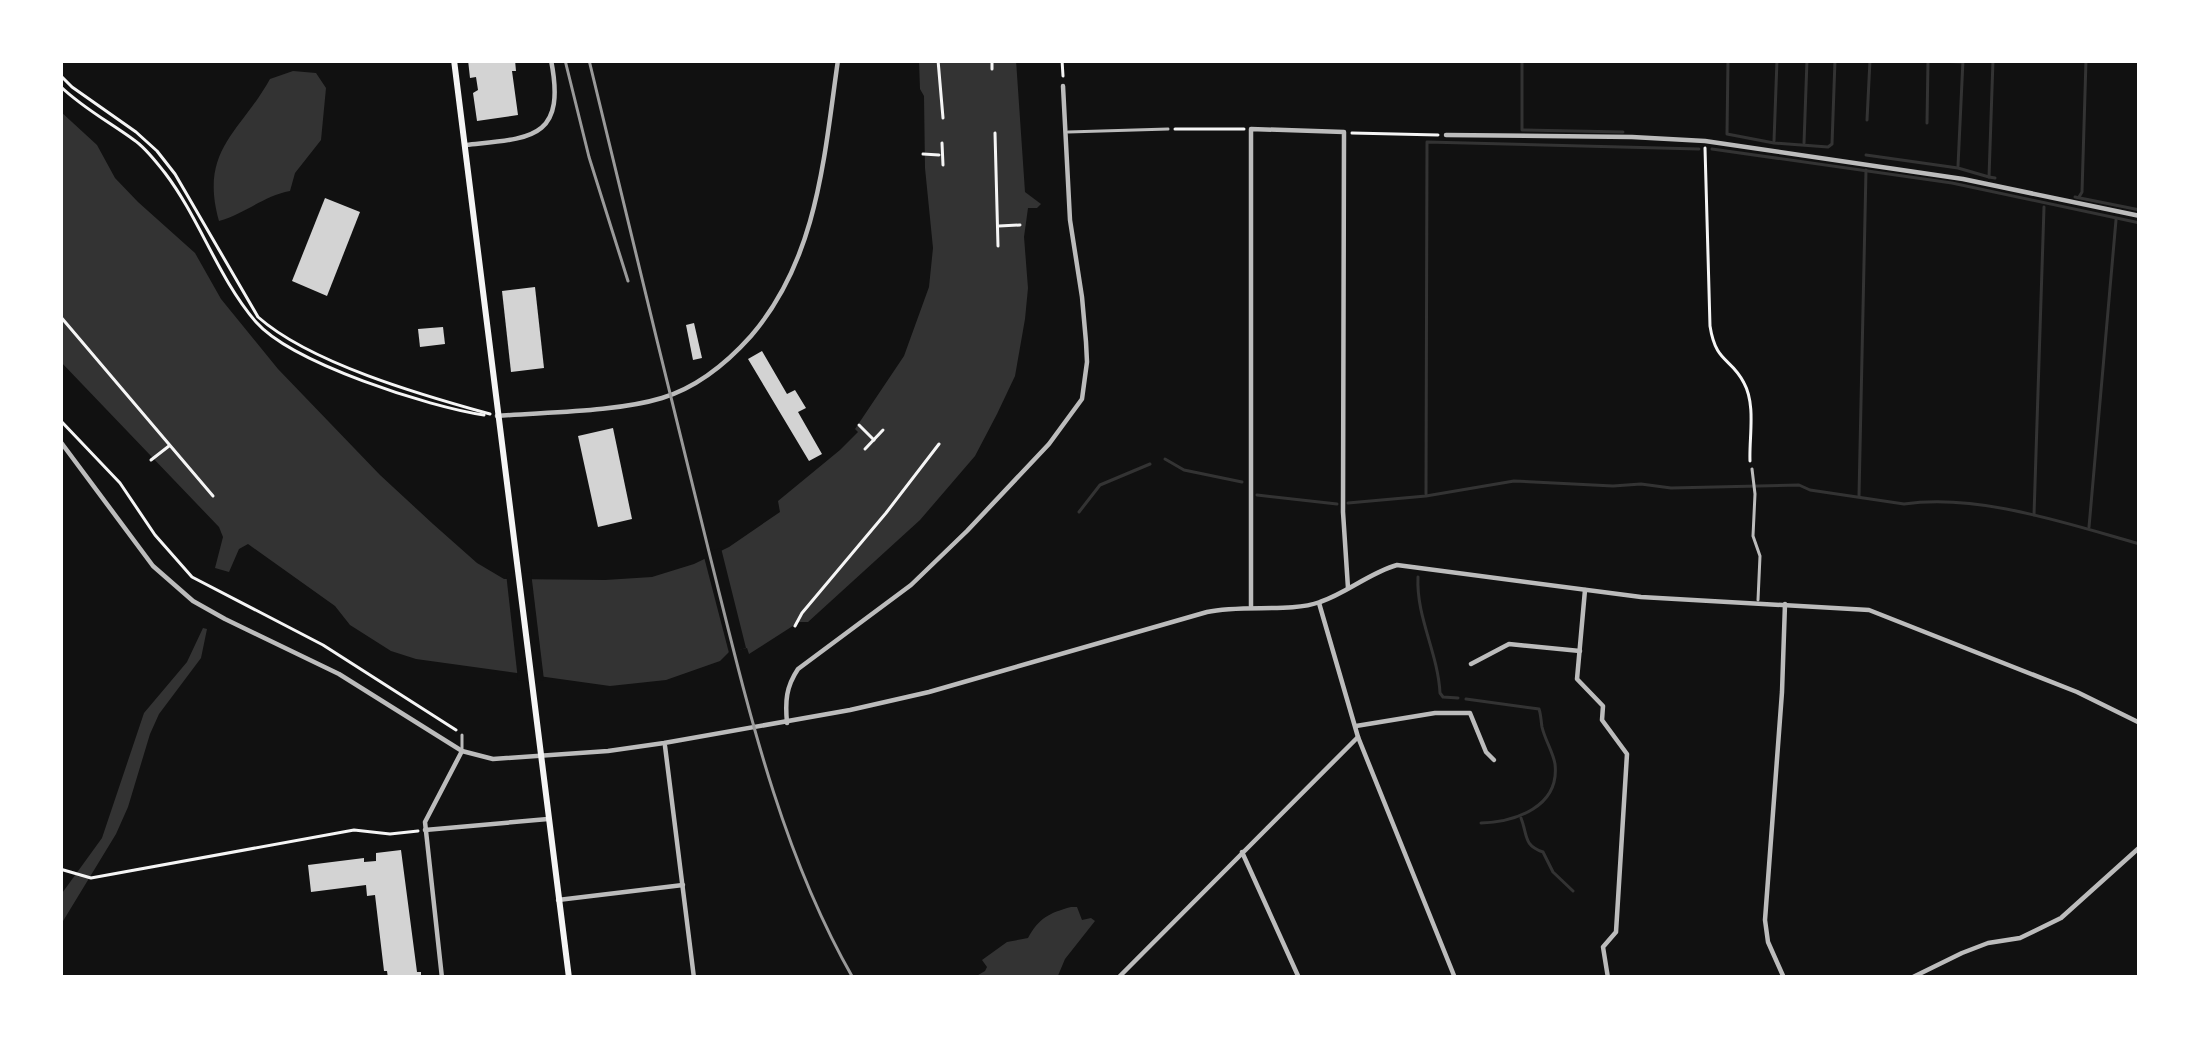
<svg xmlns="http://www.w3.org/2000/svg" width="2200" height="1038" viewBox="0 0 2200 1038" font-family="Karla,sans-serif">
<rect width="100%" height="100%" fill="#111"/>
<g fill="#333">
<path d="M919 60H1016L1025 192 1041 204 1037 208H1028L1024 237 1028 288 1025 319 1015 376 997 414 975 456 920 520 808 622H799L749 654 747 648 729 652 720 661 666 680 610 686 416 659 391 651 350 625 335 606 248 544 239 549 229 572 215 568 223 537 219 527 60 361V111L97 145 115 178 138 202 195 253 221 299 278 369 380 475 433 524 477 563 504 579 605 580 652 577 694 564 729 547 780 512 778 501 840 450 858 432 855 429 904 356 929 287 933 248 925 168 924 96 920 89Z"/>
<path d="M293 71 316 73 326 88 321 140 295 173 290 191C263 196 245 214 219 221 199 150 240 133 270 79Z"/>
<path d="M203 628 207 629 201 658 159 714 150 734 128 807 116 834 60 926V896L102 838 144 713 187 662Z"/>
<path d="M1071 907H1077L1082 920 1091 918 1095 921 1065 959 1057 978H973L985 971 987 967 982 960 1007 942 1028 938C1039 918 1049 913 1071 907Z"/>
</g>
<g fill="#111">
<path d="M721 548 746 648 729 653 703 553Z"/>
<path d="M531 572 544 680 530 682 518 680 506 573Z"/>
</g>
<g fill="none" stroke-linecap="round" stroke-linejoin="round">
<g stroke="#333" stroke-width="3">
<path d="M1522 60V130L1623 132"/>
<path d="M1728 60 1727 134 1774 143 1828 147 1832 144 1835 60"/>
<path d="M1915 60 1962 62"/>
<path d="M1993 60 1989 177 1995 178"/>
<path d="M1867 120 1870 60"/>
<path d="M1927 123 1928 61"/>
<path d="M1774 141 1777 60"/>
<path d="M1804 143 1807 60"/>
<path d="M1712 149 1952 183 2140 223"/>
<path d="M1866 155 1958 168 1989 177"/>
<path d="M1958 166 1963 60"/>
<path d="M2075 197 2140 210"/>
<path d="M2079 197 2082 192 2086 60"/>
<path d="M1165 459 1184 470 1242 482"/>
<path d="M1426 494 1427 142 1699 149"/>
<path d="M1257 495 1337 504"/>
<path d="M1859 496 1866 170"/>
<path d="M1348 503 1426 496 1514 481 1613 486 1641 484 1671 488 1799 485 1810 490 1904 504C1979 493 2068 524 2140 544"/>
<path d="M1079 512 1100 485 1150 464"/>
<path d="M2034 515 2044 207"/>
<path d="M2089 527 2116 220"/>
<path d="M1418 577C1416 617 1438 653 1440 693L1443 697 1458 698"/>
<path d="M1466 699 1539 709C1541 715 1541 721 1542 727 1545 740 1553 752 1555 764 1560 807 1515 822 1481 823"/>
<path d="M1521 818C1528 836 1523 845 1543 852L1553 872 1573 891"/>
</g>
</g>
<g fill="#d3d3d3">
<path d="M468 60H515L516 71H512L518 115 477 121 473 93 478 90 476 77 470 78Z"/>
<path d="M325 198 360 212 327 296 292 281Z"/>
<path d="M535 287 544 368 511 372 502 291Z"/>
<path d="M694 323 702 358 693 360 686 325Z"/>
<path d="M443 327 445 344 420 347 418 329Z"/>
<path d="M762 351 787 394 795 390 806 408 798 412 822 454 809 461 748 359Z"/>
<path d="M613 428 632 519 598 527 578 436Z"/>
<path d="M401 850 417 972H421V978H388L387 971H384L375 895 367 896 366 885 311 892 308 865 364 858V862L376 861V853Z"/>
</g>
<g fill="none" stroke-linecap="round" stroke-linejoin="round">
<g stroke="#f5f5f5" stroke-width="3">
<path d="M938 60 943 118"/>
<path d="M992 60V69"/>
<path d="M1062 60 1063 76"/>
<path d="M60 75 72 87 136 132 157 151 175 174 258 317C310 363 421 395 490 414"/>
<path d="M60 86C84 109 108 121 134 140 146 148 156 162 165 173 200 219 218 278 256 322 292 363 429 407 484 415"/>
<path d="M1175 129H1244"/>
<path d="M995 133 998 246"/>
<path d="M1352 133 1438 135"/>
<path d="M942 143 943 165"/>
<path d="M1705 148 1710 326C1716 364 1731 357 1744 383 1756 405 1749 437 1750 461"/>
<path d="M923 154 939 155"/>
<path d="M999 226 1020 225"/>
<path d="M60 316 213 496"/>
<path d="M60 420 120 483 155 535 192 577 323 645 456 730"/>
<path d="M859 425 874 440"/>
<path d="M865 449 883 430"/>
<path d="M151 460 169 446"/>
<path d="M795 626 802 613 886 513 939 444"/>
<path d="M60 869 91 878 354 830 390 834 418 831"/>
</g>
<g stroke="#bcbcbc" stroke-width="3">
<path d="M1068 132 1168 129"/>
<path d="M1752 469 1755 494 1753 536 1760 556 1758 600"/>
<path d="M462 749V735"/>
</g>
<g stroke="#bcbcbc" stroke-width="4.5">
<path d="M1446 135 1632 137 1705 141 1963 179 2140 216"/>
<path d="M466 145C529 138 567 141 551 60"/>
<path d="M497 416C547 412 616 412 662 398 698 387 726 364 751 336 818 258 824 157 838 60"/>
<path d="M60 441 153 566 193 601 225 619 339 674 462 751 493 759 608 751 664 743 850 710 929 692 1207 612C1243 604 1290 613 1320 602 1347 593 1369 573 1397 565L1641 597 1869 610 2077 692 2140 723"/>
<path d="M1585 590 1577 679 1603 706 1602 720 1627 754 1616 932 1603 947 1608 978"/>
<path d="M1319 603 1358 737 1455 978"/>
<path d="M1251 606V129L1344 132 1343 512 1348 588"/>
<path d="M1471 664 1509 644 1580 651"/>
<path d="M787 723C785 701 786 687 798 669L911 585 967 531 1049 444 1082 399 1087 362 1086 342 1082 297 1070 220 1063 86"/>
<path d="M1356 726 1435 713H1470L1486 752 1494 760"/>
<path d="M665 746 694 978"/>
<path d="M425 830 548 819"/>
<path d="M1242 852 1299 978"/>
<path d="M558 900 683 885"/>
<path d="M442 978 425 822 462 751"/>
<path d="M1118 978 1358 737"/>
<path d="M1784 978 1768 942 1765 920 1782 692 1785 604"/>
<path d="M1911 978 1962 953 1988 943 2020 938 2061 918 2140 847"/>
</g>
<path stroke="#f5f5f5" stroke-width="6" d="M454 60 569 978"/>
<g stroke="#9a9a9a" stroke-width="3">
<path d="M565 60 589 157 628 281"/>
<path d="M589 60C629 225 669 391 710 556 746 699 779 849 853 978"/>
</g>
</g>
<rect width="2200" height="1038" fill="none" stroke="#ffffff" stroke-width="126"/>
</svg>
